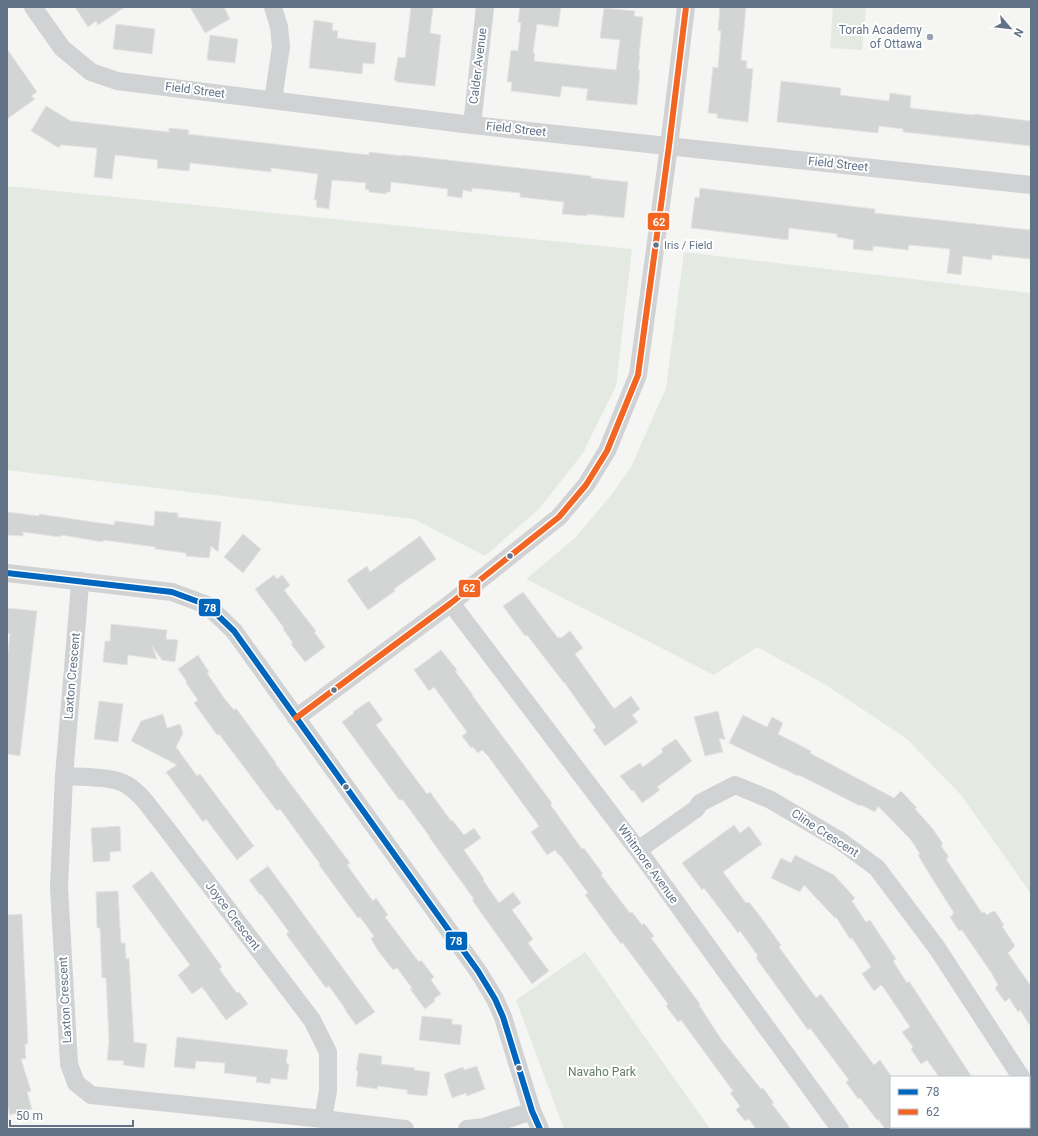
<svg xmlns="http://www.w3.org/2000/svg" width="1038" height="1136" viewBox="0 0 1038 1136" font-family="Roboto,sans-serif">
<rect width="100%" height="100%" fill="#f5f6f3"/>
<g fill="#e4e9e1">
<path d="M833 7H866L862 50 830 48Z"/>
<path d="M7 186 632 249 616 386 583 453 540 508 485 556 414 519 7 470Z"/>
<path d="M684 252 1031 293V894L961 795 907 739 826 685 757 647 714 675 526 579 575 538 612 494 631 467 666 388Z"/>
<path d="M585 952 710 1129H564L516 1000Z"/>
</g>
<g fill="#d3d4d4" stroke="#e4e5e3">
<path d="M75 7H125L98 25 96 21 88 27Z"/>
<path d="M190 7H224L230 19 205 33Z"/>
<path d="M411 7H433L430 33 441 35 435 86 396 82V80H394L398 57 405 58Z"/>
<path d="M520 7H561L558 27 537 24 533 53H535L534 61 616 70 620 40 600 38 604 8 635 11 634 16 643 17 639 56H640L638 70H640L637 105 586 100 588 89 562 86 560 97 511 91 512 82H507L511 50 518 51 521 23 518 22Z"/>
<path d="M720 7H746L741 60 747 61 746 68 753 69 748 122 717 118V114L708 113 713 67 718 68 721 31H718Z"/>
<path d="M314 20 333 23 332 30 338 31 337 38 376 43 374 64 363 63 362 74 309 68Z"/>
<path d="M116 24 155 29 152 54 113 49Z"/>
<path d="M210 35 238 39 235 63 207 60Z"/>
<path d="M7 49 37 92 31 96 35 99 7 119Z"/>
<path d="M781 81 841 88 840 95 889 101 890 93 911 96 910 108 973 115 974 114 1031 121V146L903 132V129L879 126 878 133 777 122Z"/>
<path d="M46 106 71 121 169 132V128L189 130 188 134 326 150 369 155V152L403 156V155L591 176V178L628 182 624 218 587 214V216L562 214 564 202 520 197V193L472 188V192L463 190 462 198 447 196 448 189 391 182 390 192H386V194L369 192V190L365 189 366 183 332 180 329 209 316 207 317 200H314L318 174 271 168V172L190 163 189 171 157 168 158 160 115 155 112 179 94 177 97 148 61 145 59 148 31 131Z"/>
<path d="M700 188 875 209V213L1031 230V259L992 255V260L963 256 961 275 947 273 950 249 909 245 908 250 873 246V251L853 249 854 240 837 237V234L789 228 788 240 691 228 695 197 699 198Z"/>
<path d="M155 511 178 513V517L221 522 218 552 211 546 209 558 186 556V553L155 549V547L103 540V542L61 535 60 537 23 532V536L7 535V512L39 516V514L114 525 115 521 154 526Z"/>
<path d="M243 534 261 549 243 573 224 557Z"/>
<path d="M420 536 436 559 394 589 395 591 368 610 347 580 367 566 370 572Z"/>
<path d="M274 575 277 579 282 575 290 585 284 590 316 631 314 632 325 647 305 662 291 644 293 643 283 629 284 628 255 589Z"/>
<path d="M523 592 558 638 560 637 561 638 570 631 583 648 575 654 614 709 631 696 640 709 632 715 638 722 605 746 593 730 596 727 564 682V683L527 635 525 636 503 606Z"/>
<path d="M7 608 37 611 20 756 7 754V660L10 634 7 633Z"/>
<path d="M111 624 167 630 166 639 178 640 175 662 162 660 152 646 157 659 128 655 127 665 103 662 105 641H110Z"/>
<path d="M441 650 457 670 455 671 473 695H472L552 803 550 804 582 849 584 848 603 874 601 875 630 913 632 912 642 925 644 923 654 936 651 938 700 1004 699 1005 721 1039 761 1089 763 1088 774 1103 772 1104 791 1129H756L749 1119 745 1121 736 1110 740 1106 730 1093 733 1091 681 1020 678 1022 666 1006 668 1004 622 942 621 944 585 895 588 893 560 855H559L555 850 547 855 531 832 539 826 488 756 482 750 478 753 473 747 471 748 462 736 467 732 434 687 429 691 414 670Z"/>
<path d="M198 655 209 672 207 673 224 698 234 710 236 708 276 763H275L350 863 347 865 373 901 376 898 388 915 385 917 419 962 421 960 434 977 431 980 441 994 434 999 435 1001 425 1009 410 989 412 988 397 968 393 970 379 952 371 939 374 936 360 917 358 918 319 865 320 864 280 809 277 811 219 734 217 735 194 703 198 700 186 683 187 682 178 669Z"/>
<path d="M99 701 123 704 118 742 94 739Z"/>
<path d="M369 701 383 720 376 725 427 794 430 792 451 821 452 820 464 835 474 828 481 838 464 850 484 879 483 880 499 903 513 892 521 903 512 910 533 939 528 943 549 971 532 984 472 900 474 899 429 837H430L402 799 400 801 342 722 354 713 353 712Z"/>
<path d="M718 711 725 740 719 738 723 752 705 756 694 717Z"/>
<path d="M163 714 167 728 180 724 183 733 176 747 197 776 200 774 254 846 237 860 206 819 203 822 166 772 177 765 131 741 141 721Z"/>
<path d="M743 715 767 727 772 717 783 723 778 734 811 751 810 753 894 798 901 791 917 808 915 809 933 829 943 844 941 846 949 857 946 859 982 913 984 912 987 915 993 911 994 912 995 911 1004 925 1002 926 1015 946 1008 953 1031 986V1027L1020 1010 1018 1012 1009 998 1005 1002 995 988 998 985 992 974 962 930 959 931 950 917 953 915 952 914 954 913 933 880 918 855 920 854 911 840 878 806 875 812 861 805 860 806 799 775 798 776 784 769H783L729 743Z"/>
<path d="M676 739 692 761 657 787 660 790 642 803 633 790 632 791 620 776 640 763 643 767 663 752 661 749Z"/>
<path d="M734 825 740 833 749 826 762 844 723 872 746 903 749 902 760 916 781 945 779 947 816 998 821 994 874 1065 880 1060 891 1076V1129H885L878 1119 877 1120 860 1098 858 1099 846 1082 849 1080 810 1028 808 1030 756 958 758 956 740 931 738 933 704 888 702 890 682 863Z"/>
<path d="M120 826 121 851 110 852V861L93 862 91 828Z"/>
<path d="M795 855 834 875 855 898 852 901 866 922 870 920 896 959 893 961 907 983 909 981 972 1077H939L927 1060 921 1064 911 1049 913 1047 902 1032 910 1027 883 987 881 985 874 991 862 974 871 967 852 938 850 939 836 917 835 918 804 885 800 892 771 878 781 858 791 863Z"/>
<path d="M268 866 375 1012 356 1025 345 1010H346L329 986 326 988 286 934 289 932 261 894 260 895 249 880Z"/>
<path d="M152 871 222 967 219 969 237 993 239 992 248 1004 226 1020 202 987 192 994 178 975 190 965 132 886Z"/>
<path d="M118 891 121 943H125L126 959 129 958 134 1042 147 1044 144 1068 123 1065 124 1061 107 1060 109 1042 106 978H102L100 928H97L96 892Z"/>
<path d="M22 914 28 1044H25L26 1059H21L31 1091 27 1092 32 1109 10 1115 7 1104V915Z"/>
<path d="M422 1016 452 1019V1024L462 1025 460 1045 419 1040Z"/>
<path d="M177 1037 288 1050 286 1063 289 1064 287 1080 271 1078 270 1084 256 1082 257 1077 224 1073 225 1063 196 1061 195 1069 174 1067Z"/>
<path d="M359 1053 382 1056 381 1064 415 1068 414 1070 430 1072 427 1096 407 1094V1090L378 1086 377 1089 356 1086 358 1071H356Z"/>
<path d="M477 1066 485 1089 467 1096 466 1093 452 1098 444 1074 463 1067 464 1070Z"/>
</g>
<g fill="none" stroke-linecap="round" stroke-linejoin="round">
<g stroke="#d0d2d3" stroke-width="18">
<path d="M33 7 62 48 91 72 117 81 472 125 1031 185"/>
<path d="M273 7 279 27 281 47 273 100"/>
<path d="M472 125 485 7"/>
<path d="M7 573 172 592 207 605 234 631 478 971 495 999 503 1017 532 1111 540 1129"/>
<path d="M80 581 78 609 64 776 59 887 69 1064 76 1083 91 1095 323 1119 405 1129"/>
<path d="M451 603 638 850 840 1129"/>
<path d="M296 718 451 603 559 517 586 485 607 451 638 375 669 146 686 7"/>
<path d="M64 776C82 777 112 776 127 785 142 794 152 811 163 824L312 1020 328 1052V1091L323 1119"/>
<path d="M638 850 696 809 700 803 735 785 769 799 839 840 877 868 937 948 1021 1077"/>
<path d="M1029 1089 1031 1092"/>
<path d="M467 1129 484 1127 532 1111"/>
</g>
<defs>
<path id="bus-1" d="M7 573 172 592 207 605 234 631 478 971 495 999 503 1017 532 1111 540 1129"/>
<path id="bus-2" d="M296 718 451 603 559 517 586 485 607 451 638 375 669 146 686 7"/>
</defs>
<use href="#bus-1" stroke="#fff" stroke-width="9"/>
<use href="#bus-2" stroke="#fff" stroke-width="9"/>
<use href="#bus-1" stroke="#0065bd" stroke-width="6"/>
<use href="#bus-2" stroke="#f26522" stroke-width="6"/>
</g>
<circle fill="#95a1ad" stroke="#fff" stroke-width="1.5" cx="930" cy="37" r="4"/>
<g fill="#627387" stroke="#fff" stroke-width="1.5">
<circle cx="656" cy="245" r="3.5"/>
<circle cx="510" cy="556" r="3.5"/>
<circle cx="334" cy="690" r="3.5"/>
<circle cx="346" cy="787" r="3.5"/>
<circle cx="519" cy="1068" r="3.5"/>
</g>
<g text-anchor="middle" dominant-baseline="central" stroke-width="4" stroke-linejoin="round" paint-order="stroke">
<g font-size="11" fill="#627387" stroke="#fff" text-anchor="start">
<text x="664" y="245">Iris / Field</text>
</g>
<g font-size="12" fill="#627387" stroke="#fff" text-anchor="end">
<text x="922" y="30">Torah Academy<tspan x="922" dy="14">of Ottawa</tspan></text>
</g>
<g font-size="12" fill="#627387" stroke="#fff">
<text transform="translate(478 66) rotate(-83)">Calder Avenue</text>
<text transform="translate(195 90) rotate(7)">Field Street</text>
<text transform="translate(516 129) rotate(6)">Field Street</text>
<text transform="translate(838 164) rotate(6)">Field Street</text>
<text transform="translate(72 676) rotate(-85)">Laxton Crescent</text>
<text transform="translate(825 833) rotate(33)">Cline Crescent</text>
<text transform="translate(648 864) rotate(54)">Whitmore Avenue</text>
<text transform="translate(233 916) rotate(53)">Joyce Crescent</text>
<text transform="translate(65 1000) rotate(-93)">Laxton Crescent</text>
</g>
<g font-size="12" fill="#657d62" stroke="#fff">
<text x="602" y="1072">Navaho Park</text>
</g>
</g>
<g stroke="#fff" stroke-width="1.5">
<rect x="647" y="212" width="23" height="19" rx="4" fill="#f26522"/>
<rect x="458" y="579" width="23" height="19" rx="4" fill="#f26522"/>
<rect x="198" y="598" width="23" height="19" rx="4" fill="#0065bd"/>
<rect x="445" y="931" width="23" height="20" rx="4" fill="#0065bd"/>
</g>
<g font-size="11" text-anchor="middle" font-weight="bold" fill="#fff">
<text x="659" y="226">62</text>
<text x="469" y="592">62</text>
<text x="210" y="612">78</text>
<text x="456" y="945">78</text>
</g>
<rect width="1038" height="1136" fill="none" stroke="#627387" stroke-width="16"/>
<rect x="890" y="1076" width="140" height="52" fill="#ffffff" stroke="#c0c7cf"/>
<rect x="898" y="1089" width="20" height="6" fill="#0065bd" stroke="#c0c7cf"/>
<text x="926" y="1096" font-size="12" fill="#627387">78</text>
<rect x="898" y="1109" width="20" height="6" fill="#f26522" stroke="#c0c7cf"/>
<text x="926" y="1116" font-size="12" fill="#627387">62</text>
<g transform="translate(1010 28) rotate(118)" stroke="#ffffff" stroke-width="3" paint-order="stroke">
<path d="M0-3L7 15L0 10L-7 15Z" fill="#627387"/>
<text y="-6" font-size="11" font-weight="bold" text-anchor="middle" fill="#627387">N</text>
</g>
<path d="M10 1120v6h123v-6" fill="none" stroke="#627387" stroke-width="2"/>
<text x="16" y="1120" font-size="12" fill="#627387" stroke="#ffffff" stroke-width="3" paint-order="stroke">50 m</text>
</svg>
